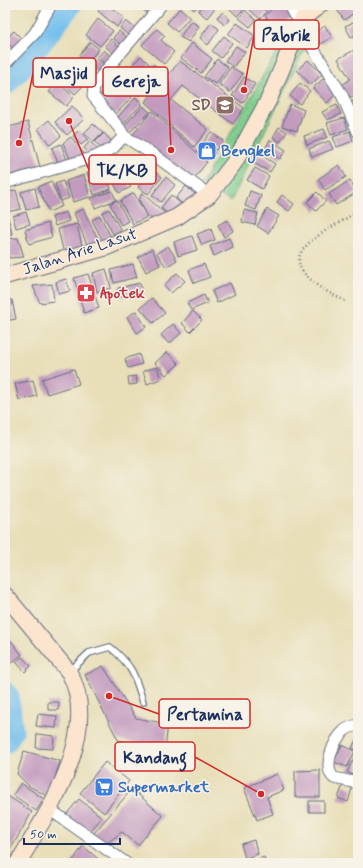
<svg xmlns="http://www.w3.org/2000/svg" width="363" height="868" viewBox="0 0 363 868" font-family="Mynerve,sans-serif">
<defs>
<pattern id="grass-dots" width="8" height="8" patternUnits="userSpaceOnUse"><rect width="8" height="8" fill="#83d08f"/><path d="M2 2h.1M6 6h.1" fill="none" stroke="#6aa978" stroke-width="1.8" stroke-linecap="round"/></pattern>
</defs>
<rect width="100%" height="100%" fill="#f7f3e8"/>
<filter id="ink" filterUnits="userSpaceOnUse"><feTurbulence type="fractalNoise" baseFrequency=".025" numOctaves="2"/><feDisplacementMap in="SourceGraphic" scale="8" xChannelSelector="R" yChannelSelector="G"/><feConvolveMatrix kernelMatrix="1 2 1 2 8 2 1 2 1" color-interpolation-filters="sRGB"/></filter>
<filter id="wash" filterUnits="userSpaceOnUse"><feTurbulence type="fractalNoise" baseFrequency=".012" numOctaves="4" result="noise"/><feDisplacementMap in="SourceGraphic" scale="16" xChannelSelector="R" yChannelSelector="G"/><feGaussianBlur stdDeviation="0.9" result="paint"/><feColorMatrix in="noise" values="0 0 0 0 0 0 0 0 0 0 0 0 0 0 0 0 0 1.4 0 .05"/><feComposite in="paint" operator="in"/></filter>
<g filter="url(#wash)">
<rect width="100%" height="100%" fill="#e8dfb9"/>
<path fill="url(#grass-dots)" stroke="#4f8076" d="M293 23 306 46 231 201 201 185Z"/>
<g fill="none" stroke-linecap="round" stroke-linejoin="round">
<g stroke="#73bfed" stroke-width="23">
<path d="M5 84 25 63 70 5"/>
<path d="M5 693 8 697 12 731 5 742"/>
</g>
</g>
<g id="blocks">
<g fill="#c19abd">
<path d="M104 5H108L124 18 117 27 98 11Z"/>
<path d="M138 5H154L147 13Z"/>
<path d="M189 5H199L194 10Z"/>
<path d="M203 5H212L215 8 207 18 198 11Z"/>
<path d="M226 5H248L237 16Z"/>
<path d="M253 5H259L267 12 260 19 249 9Z"/>
<path d="M275 5H280L293 16 281 30 265 16Z"/>
<path d="M292 5H307L299 12Z"/>
<path d="M338 5H358V10L344 20 335 7Z"/>
<path d="M180 8 190 17 177 32 167 23Z"/>
<path d="M245 10 256 20 250 27 239 18Z"/>
<path d="M223 12 230 20 224 25 217 17Z"/>
<path d="M266 18 282 32 271 46 255 33Z"/>
<path d="M98 19 113 31 100 46 86 35Z"/>
<path d="M358 20V34L351 37 345 26Z"/>
<path d="M126 21 136 29 129 36 120 28Z"/>
<path d="M191 21 199 26 189 42 180 37Z"/>
<path d="M211 23 219 29 208 45 200 38Z"/>
<path d="M237 23 255 36 247 48 228 34Z"/>
<path d="M325 26 332 37 321 44 314 33Z"/>
<path d="M157 29 165 36 161 40 174 52 164 64 142 45Z"/>
<path d="M14 31 24 41 14 50 5 39Z"/>
<path d="M119 31 128 39 122 46 113 38Z"/>
<path d="M224 36 232 43 221 58 212 51Z"/>
<path d="M111 39 120 48 114 54 105 46Z"/>
<path d="M90 42 99 49 87 63 79 56Z"/>
<path d="M192 43 212 59 201 73 181 58Z"/>
<path d="M236 46 245 52 233 67 225 61Z"/>
<path d="M104 50 113 59 107 66 98 57Z"/>
<path d="M354 50 358 56V94L351 97 341 86 350 79 338 59Z"/>
<path d="M141 56 150 65 142 74 132 65Z"/>
<path d="M96 58 106 66 100 73 90 65Z"/>
<path d="M217 59 228 67 216 84 204 77Z"/>
<path d="M308 60 322 74 311 85 297 70Z"/>
<path d="M180 61 244 108 233 124 183 86 171 100 208 129 194 147 145 102Z"/>
<path d="M154 64 165 75 155 85 144 75Z"/>
<path d="M129 66 138 75 130 84 120 75Z"/>
<path d="M231 67 243 74 230 92 219 84Z"/>
<path d="M68 69 85 84 75 94 59 79Z"/>
<path d="M139 77 149 87 140 96 131 86Z"/>
<path d="M244 77 255 84 243 103 232 96Z"/>
<path d="M324 78 338 92 327 103 313 88Z"/>
<path d="M115 80 132 97 114 116 97 98Z"/>
<path d="M58 82 74 97 66 106 49 92Z"/>
<path d="M300 83 310 91 300 104 290 96Z"/>
<path d="M136 97 142 104 122 125 116 119Z"/>
<path d="M358 97V109L356 111 350 103Z"/>
<path d="M290 104 304 110 297 131 282 126Z"/>
<path d="M337 105 341 114 327 120 322 112Z"/>
<path d="M72 106 84 119 67 135 55 122Z"/>
<path d="M143 106 150 112 129 133 123 127Z"/>
<path d="M152 111 207 162 192 181 130 138Z"/>
<path d="M344 118 348 129 331 135 327 123Z"/>
<path d="M49 120 61 136 50 145 38 129Z"/>
<path d="M28 122 40 167 10 175 5 157V128Z"/>
<path d="M93 124 103 133 94 142 84 133Z"/>
<path d="M279 127 287 132 280 142 273 137Z"/>
<path d="M324 129 327 137 307 145 304 136Z"/>
<path d="M79 130 88 139 81 145 73 136Z"/>
<path d="M350 131 353 141 337 147 333 137Z"/>
<path d="M211 132 223 141 216 150 204 141Z"/>
<path d="M104 133 113 143 104 152 95 142Z"/>
<path d="M71 137 84 154 71 161 63 143Z"/>
<path d="M270 140 286 150 280 159 265 149Z"/>
<path d="M90 141 98 150 92 156 84 148Z"/>
<path d="M329 141 333 149 312 157 309 149Z"/>
<path d="M61 144 67 160 58 163 52 148Z"/>
<path d="M204 144 215 153 210 159 199 149Z"/>
<path d="M260 154 275 164 270 172 254 163Z"/>
<path d="M5 163 9 173 5 175Z"/>
<path d="M339 165 346 177 325 190 318 179Z"/>
<path d="M105 168 111 189 94 195 87 173Z"/>
<path d="M255 168 269 176 262 189 247 180Z"/>
<path d="M152 169 162 177 148 194 138 187Z"/>
<path d="M121 173 131 187 119 193 111 178Z"/>
<path d="M84 175 90 197 73 202 66 181Z"/>
<path d="M166 177 175 185 161 202 152 195Z"/>
<path d="M350 180 357 192 336 205 329 194Z"/>
<path d="M51 181 62 206 49 212 38 187Z"/>
<path d="M63 181 69 198 61 201 55 184Z"/>
<path d="M186 186 197 196 187 208 176 198Z"/>
<path d="M35 188 39 207 26 210 21 192Z"/>
<path d="M16 190 21 209 7 212 5 193Z"/>
<path d="M112 191 116 200 95 208 91 198Z"/>
<path d="M250 191 261 195 256 210 245 206Z"/>
<path d="M317 192 326 201 316 211 307 202Z"/>
<path d="M134 193 147 217 133 224 120 201Z"/>
<path d="M142 193 166 214 158 224 147 215 139 200Z"/>
<path d="M171 195 182 205 172 217 161 208Z"/>
<path d="M282 195 294 204 289 211 277 202Z"/>
<path d="M117 200 128 221 121 225 110 204Z"/>
<path d="M83 209 101 245 88 247 74 213Z"/>
<path d="M109 209 121 230 113 234 102 213Z"/>
<path d="M267 209 279 216 268 233 257 226Z"/>
<path d="M244 210 258 213 255 225 242 222Z"/>
<path d="M26 212 30 224 16 228 13 216Z"/>
<path d="M66 212 69 221 55 226 52 217Z"/>
<path d="M100 216 111 237 103 241 92 220Z"/>
<path d="M8 217 12 234 5 235V218Z"/>
<path d="M227 220 233 231 224 237 218 225Z"/>
<path d="M48 223 52 237 29 244 25 230Z"/>
<path d="M77 224 83 250 64 254 58 229Z"/>
<path d="M211 229 215 240 202 245 197 234Z"/>
<path d="M192 236 197 250 178 256 174 242Z"/>
<path d="M18 238 24 257 9 258 5 246V239Z"/>
<path d="M229 238 233 247 214 256 210 246Z"/>
<path d="M168 246 177 260 166 267 157 253Z"/>
<path d="M152 249 160 265 146 272 138 257Z"/>
<path d="M133 264 137 277 114 283 111 270Z"/>
<path d="M204 264 210 277 194 283 189 270Z"/>
<path d="M106 269 111 288 97 292 93 273Z"/>
<path d="M177 273 185 281 171 293 164 285Z"/>
<path d="M88 274 99 308 84 313 74 278Z"/>
<path d="M66 279 70 291 59 294 56 282Z"/>
<path d="M140 283 142 293 119 297 118 288Z"/>
<path d="M230 283 235 294 217 303 212 291Z"/>
<path d="M52 284 54 301 40 303 33 286Z"/>
<path d="M204 295 208 303 191 310 187 303Z"/>
<path d="M152 298 165 313 153 323 140 308Z"/>
<path d="M12 300 16 319 5 321V301Z"/>
<path d="M136 311 146 327 137 333 127 317Z"/>
<path d="M193 311 202 320 190 332 182 323Z"/>
<path d="M173 324 181 333 169 344 161 335Z"/>
<path d="M167 352 179 364 166 375 155 363Z"/>
<path d="M139 354 142 364 128 368 125 359Z"/>
<path d="M157 367 161 379 147 384 143 371Z"/>
<path d="M74 369 79 384 47 394 42 379Z"/>
<path d="M136 376 137 384 129 385 128 377Z"/>
<path d="M33 380 37 396 19 400 15 384Z"/>
<path d="M9 638 22 655 11 663 5 656V641Z"/>
<path d="M22 657 31 666 25 672 16 662Z"/>
<path d="M103 666 136 718 168 724 165 749 118 740 85 675Z"/>
<path d="M48 702H59L58 710H48Z"/>
<path d="M38 714 57 716 56 728 36 726Z"/>
<path d="M37 734 54 736 53 749 36 748Z"/>
<path d="M358 736V751L352 748Z"/>
<path d="M342 745 355 751 347 767 334 762Z"/>
<path d="M24 751 60 761 49 797 29 786 17 774Z"/>
<path d="M357 753H358V778L347 772Z"/>
<path d="M105 762 129 781 104 813 80 793Z"/>
<path d="M320 770V797H295V771Z"/>
<path d="M277 774 284 790 267 797 273 814 257 820 244 788Z"/>
<path d="M21 783 44 799 36 811 13 795Z"/>
<path d="M343 785 352 788 348 802 338 798Z"/>
<path d="M132 789 163 816 138 845 122 832 107 843 93 834Z"/>
<path d="M5 794 32 812 5 859Z"/>
<path d="M79 799 102 817 88 834 65 816Z"/>
<rect x="309" y="801" width="15" height="11"/>
<path d="M254 840 258 854 245 858 241 844Z"/>
<path d="M83 846 103 863H71Z"/>
<path d="M264 857 266 863H251L250 862Z"/>
</g>
</g>
</g>
<g filter="url(#ink)">
<use href="#blocks" fill-opacity="0" stroke="#636d7e" stroke-width="1"/>
<g fill="none" stroke-linecap="round" stroke-linejoin="round">
<defs>
<path id="lane" d="M69 672 89 653 110 647C132 665 135 675 143 702"/>
<g id="street">
<path d="M161 5 98 80 94 87 93 96 120 129 124 136 154 155 209 195"/>
<path d="M289 5 294 15 303 18 311 45 342 95 358 132"/>
<path d="M5 64 35 33 51 5"/>
<path d="M5 183 95 157 113 148 124 136"/>
<path d="M358 725C353 726 348 727 344 731 334 740 322 767 334 778L358 783"/>
<path d="M49 809 126 863"/>
</g>
<g id="secondary">
<path d="M5 276 107 247 177 217 209 195 234 163 269 99 303 18 320 5"/>
<path d="M5 595 69 672C102 732 48 811 18 863"/>
</g>
</defs>
<use href="#lane" stroke="#636d7e" stroke-width="8"/>
<use href="#street" stroke="#636d7e" stroke-width="13"/>
<use href="#secondary" stroke="#636d7e" stroke-width="18"/>
<path stroke="#636d7e" stroke-width="2.5" stroke-dasharray="1 3" stroke-linecap="butt" d="M345 301C334 295 320 289 311 280 305 275 298 267 299 259 300 241 344 221 358 211"/>
<use href="#lane" stroke="#fff" stroke-width="5.5"/>
<use href="#street" stroke="#fff" stroke-width="11"/>
<use href="#secondary" stroke="#fbe5cf" stroke-width="16"/>
</g>
</g>
<defs>
<symbol id="school-square" viewBox="-11 -11 22 22"><rect x="-9" y="-9" width="18" height="18" rx="4" fill="#8d6e63" stroke="#f7f3e8"/><path d="M0-5L7-2L0 1L-7-2ZM-4 1L0 2.5L4 1V4Q0 6-4 4Z" fill="#fff"/></symbol>
<symbol id="shop-square" viewBox="-11 -11 22 22"><rect x="-9" y="-9" width="18" height="18" rx="4" fill="#3f7fe0" stroke="#f7f3e8"/><path d="M-5-2.5h2.3a2.7 3.5 0 0 1 5.4 0H5L5.5 6h-11ZM-1.5-2.5h3a1.5 2.3 0 0 0-3 0Z" fill="#fff"/></symbol>
<symbol id="pharmacy-square" viewBox="-11 -11 22 22"><rect x="-9" y="-9" width="18" height="18" rx="4" fill="#e0444e" stroke="#f7f3e8"/><path d="M-2-6h4v4h4v4h-4v4h-4v-4h-4v-4h4Z" fill="#fff"/></symbol>
<symbol id="supermarket-square" viewBox="-11 -11 22 22"><rect x="-9" y="-9" width="18" height="18" rx="4" fill="#3f7fe0" stroke="#f7f3e8"/><path d="M-6-5.5h2.5l.6 2H6L4.5 2H-2.5L-4.4-4H-6ZM-1.5 3.2a1.3 1.3 0 1 0 .1 0ZM3 3.2a1.3 1.3 0 1 0 .1 0Z" fill="#fff"/></symbol>
</defs>
<g fill-rule="evenodd">
<use href="#school-square" x="214" y="94" width="22" height="22"/>
<use href="#shop-square" x="196" y="140" width="22" height="22"/>
<use href="#pharmacy-square" x="75" y="282" width="22" height="22"/>
<use href="#supermarket-square" x="93" y="776" width="22" height="22"/>
</g>
<g text-anchor="middle" dominant-baseline="central" stroke-width="3" stroke-linejoin="round" paint-order="stroke">
<g font-size="16" font-weight="bold" fill="#785e54" stroke="#f7f3e8" text-anchor="end">
<text x="211" y="105">SD</text>
</g>
<g font-size="16" font-weight="bold" fill="#366cbe" stroke="#f7f3e8" text-anchor="start">
<text x="221" y="151">Bengkel</text>
<text x="118" y="787">Supermarket</text>
</g>
<g font-size="16" fill="#1b2f5e" stroke="#f7f3e8">
<text transform="translate(80 252) rotate(-18)">Jalan Arie Lasut</text>
</g>
<g font-size="16" font-weight="bold" fill="#be3a42" stroke="#f7f3e8" text-anchor="start">
<text x="100" y="293">Apotek</text>
</g>
</g>
<path fill="none" stroke="#d62828" stroke-width="1.5" d="M244 90L254 35M19 143L33 73M171 150L168 81M69 121L89 170M109 696L159 714M261 794L195 757"/>
<g fill="#d62828" stroke="#f7f3e8" stroke-width="1.5">
<circle cx="244" cy="90" r="4"/>
<circle cx="19" cy="143" r="4"/>
<circle cx="171" cy="150" r="4"/>
<circle cx="69" cy="121" r="4"/>
<circle cx="109" cy="696" r="4"/>
<circle cx="261" cy="794" r="4"/>
</g>
<g fill="#f7f3e8" stroke="#d62828" stroke-width="1.5">
<rect x="254" y="20" width="65" height="29" rx="4"/>
<rect x="33" y="58" width="63" height="29" rx="4"/>
<rect x="103" y="67" width="65" height="29" rx="4"/>
<rect x="89" y="155" width="67" height="29" rx="4"/>
<rect x="159" y="699" width="91" height="29" rx="4"/>
<rect x="115" y="742" width="80" height="29" rx="4"/>
</g>
<g font-size="17" text-anchor="middle" font-weight="bold" fill="#1b2f5e">
<text x="286" y="41">Pabrik</text>
<text x="64" y="79">Masjid</text>
<text x="136" y="87">Gereja</text>
<text x="122" y="176">TK/KB</text>
<text x="205" y="720">Pertamina</text>
<text x="155" y="763">Kandang</text>
</g>
<rect width="363" height="868" fill="none" stroke="#f7f3e8" stroke-width="20"/>
<path d="M24 838v6h96v-6" fill="none" stroke="#1b2f5e" stroke-width="2"/>
<text x="30" y="838" font-size="12" fill="#1b2f5e" stroke="#f7f3e8" stroke-width="3" paint-order="stroke">50 m</text>
</svg>
